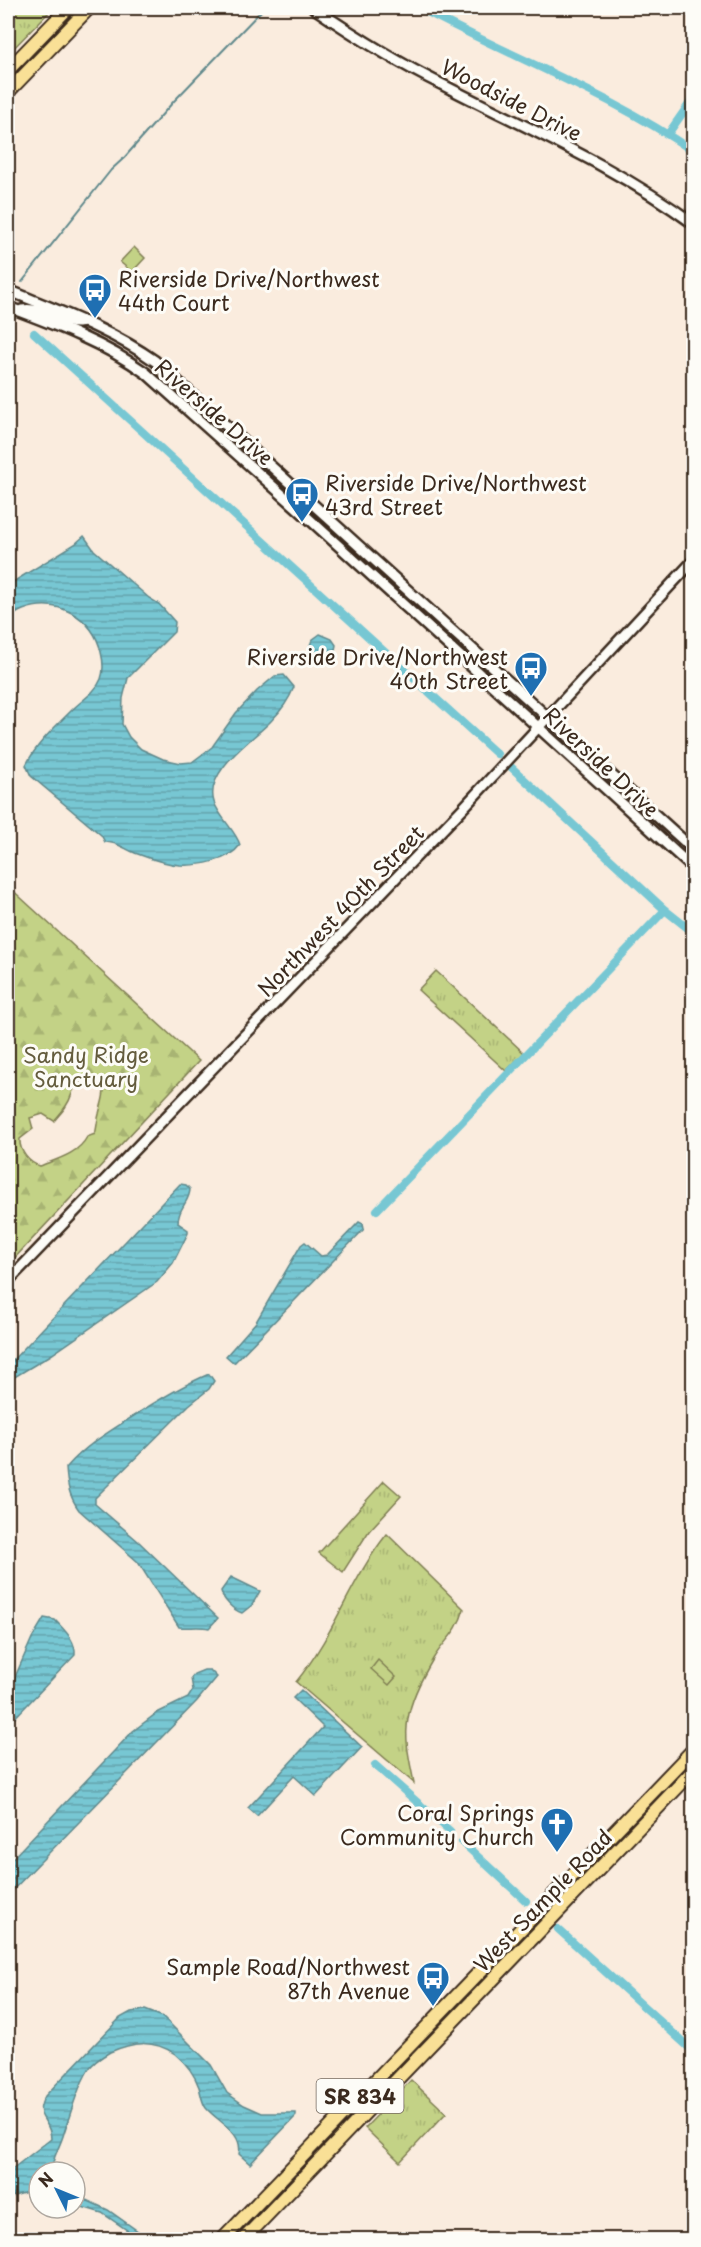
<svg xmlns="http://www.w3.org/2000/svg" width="701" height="2247" viewBox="0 0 701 2247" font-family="'Playpen Sans',sans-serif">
<defs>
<pattern id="grass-tufts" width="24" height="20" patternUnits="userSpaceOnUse" patternTransform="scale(1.5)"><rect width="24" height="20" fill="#c3d286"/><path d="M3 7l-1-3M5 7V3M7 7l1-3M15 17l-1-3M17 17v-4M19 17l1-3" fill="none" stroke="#a8b473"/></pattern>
<pattern id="forest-firs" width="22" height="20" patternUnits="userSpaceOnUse" patternTransform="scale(1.5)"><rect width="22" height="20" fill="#c3d286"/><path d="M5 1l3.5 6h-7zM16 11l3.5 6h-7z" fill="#a8b473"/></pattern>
<pattern id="water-rules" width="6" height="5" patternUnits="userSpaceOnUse" patternTransform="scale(1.5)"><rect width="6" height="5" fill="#77c7d3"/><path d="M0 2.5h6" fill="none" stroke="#63a2ab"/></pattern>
</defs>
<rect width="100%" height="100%" fill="#faecde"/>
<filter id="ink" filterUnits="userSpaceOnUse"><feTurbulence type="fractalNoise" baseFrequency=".0167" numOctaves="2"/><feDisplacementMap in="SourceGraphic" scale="12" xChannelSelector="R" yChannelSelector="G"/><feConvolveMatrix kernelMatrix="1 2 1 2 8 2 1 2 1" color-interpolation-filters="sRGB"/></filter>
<g filter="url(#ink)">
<g fill="url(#grass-tufts)" stroke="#7f7e52" stroke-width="1.5">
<path d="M8 8H53L8 54Z"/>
<path d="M436 971 524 1053 506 1071 418 990Z"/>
<path d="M384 1481 401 1496 369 1531 343 1572 319 1553Z"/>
<path d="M387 1534 464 1609C457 1634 445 1639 433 1659 423 1676 411 1699 408 1719 404 1740 410 1762 414 1783L296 1682C334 1636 350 1580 387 1534Z"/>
<path d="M411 2080 446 2113 400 2162 365 2128Z"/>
</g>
<path fill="url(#forest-firs)" stroke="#7f7e52" stroke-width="1.5" fill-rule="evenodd" d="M8 886 199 1061 8 1265ZM90 1078C112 1083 102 1099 99 1114 97 1121 97 1128 95 1134L87 1137C78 1154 57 1159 40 1166 29 1163 19 1151 20 1139L33 1129 30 1118 43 1114 54 1121C58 1116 63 1111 66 1106 76 1092 69 1083 90 1078Z"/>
<g fill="#c3d286" stroke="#7f7e52" stroke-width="1.5">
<path d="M134 247 145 258 132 272 120 262Z"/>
<path d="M378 1660 396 1677 389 1685 371 1669Z"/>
</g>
<g fill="url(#water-rules)" stroke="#5f888b" stroke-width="1.5">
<path d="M84 536 94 550 149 598 159 604 175 622 174 632 128 678 123 698 122 724 129 737 141 749 163 759 181 763 192 762 212 747 236 713 257 691 275 676 284 675 294 687C289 700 281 711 271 721 253 740 204 771 214 802 219 817 236 831 240 845 229 861 199 866 180 865 167 864 148 858 135 853 124 849 118 842 105 842L101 835 31 776 26 765C37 743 56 726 73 709 82 700 96 692 101 679 104 671 103 660 101 652 93 617 57 597 23 610 18 612 12 616 8 619V585L75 544Z"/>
<path d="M320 634 332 639 336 645 335 650C324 653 317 656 309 648L312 640Z"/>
<path d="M180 1184 186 1185 190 1189C190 1202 178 1207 178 1223L188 1230V1233L173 1263 157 1282 51 1355 8 1381V1365Z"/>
<path d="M359 1222 363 1224 364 1229 234 1363 226 1356 256 1322 301 1245 305 1242 321 1256 327 1255Z"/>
<path d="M209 1374 214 1381 209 1389 189 1405 95 1498V1504L138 1541 218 1618 209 1628C199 1626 189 1628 179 1627L138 1562 79 1510C69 1496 67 1484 66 1468 85 1446 108 1432 132 1417 158 1400 181 1386 209 1374Z"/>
<path d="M231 1577 260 1591 252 1605 242 1613C233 1610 223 1600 221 1591Z"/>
<path d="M44 1618 55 1620C64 1630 76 1640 75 1655L8 1725V1693L32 1638Z"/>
<path d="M204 1670H210L217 1677 197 1701 8 1895V1863L133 1731 157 1713 188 1698 193 1690 191 1678 194 1674Z"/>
<path d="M301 1690 362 1747 316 1796 294 1776 257 1816 248 1808 323 1727 293 1698Z"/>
<path d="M145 2010 163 2017 211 2065 227 2093 244 2105 262 2113H296V2116L250 2164 239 2154C244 2133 218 2122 206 2108 202 2103 201 2094 199 2087 194 2073 186 2063 175 2054 153 2039 132 2042 110 2052 103 2056 93 2062 89 2069 77 2089 71 2112 64 2133 60 2147 52 2158 51 2172H39V2192L33 2190 8 2198V2172L51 2139C51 2118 32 2119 45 2096L120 2018 131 2012Z"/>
<path d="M75 2195 108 2210 149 2239H140L102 2213 75 2205Z"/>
</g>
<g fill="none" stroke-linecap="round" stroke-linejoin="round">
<path stroke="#5f888b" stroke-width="2" d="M22 282 111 170 124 158 174 101 264 8"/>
<g stroke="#77c7d3" stroke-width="8">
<path d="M420 8C510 57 609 93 694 152"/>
<path d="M668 134 694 97"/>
<path d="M34 333 497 754"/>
<path d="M511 767 665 910 694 933"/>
<path d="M377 1210 665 910"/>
<path d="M375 1765 450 1831"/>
<path d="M462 1842 526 1901"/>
<path d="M558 1929 694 2052"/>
<path d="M684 2240 694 2230"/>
</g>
<defs>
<g id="minor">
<path d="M314 8C355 36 398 63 443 85 528 129 617 167 694 224"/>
<path d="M8 290C58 311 110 329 155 361L694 850"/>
<path d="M8 307C56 325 104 343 146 373L295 506 694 869"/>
<path d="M22 310C46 306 62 328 86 322"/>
<path d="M8 1281 465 806 694 560"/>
</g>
<g id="major">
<path d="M8 70 68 8"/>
<path d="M8 92 89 8"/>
<path d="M222 2240 694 1749"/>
<path d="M243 2240 694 1770"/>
</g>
</defs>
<use href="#minor" stroke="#3b2a1e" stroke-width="14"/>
<use href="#major" stroke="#3b2a1e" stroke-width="16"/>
<use href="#minor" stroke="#fdfcf7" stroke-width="9"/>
<use href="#major" stroke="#f9e096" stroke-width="12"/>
</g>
</g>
<defs>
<symbol id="bus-pin" viewBox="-11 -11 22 30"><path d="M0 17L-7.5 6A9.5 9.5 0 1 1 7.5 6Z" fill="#1f6fb2" stroke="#fdfcf7"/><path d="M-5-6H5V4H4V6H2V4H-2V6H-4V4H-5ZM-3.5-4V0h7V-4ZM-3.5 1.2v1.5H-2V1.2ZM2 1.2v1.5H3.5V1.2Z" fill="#fff"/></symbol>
<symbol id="church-pin" viewBox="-11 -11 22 30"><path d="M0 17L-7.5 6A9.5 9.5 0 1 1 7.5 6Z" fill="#1f6fb2" stroke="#fdfcf7"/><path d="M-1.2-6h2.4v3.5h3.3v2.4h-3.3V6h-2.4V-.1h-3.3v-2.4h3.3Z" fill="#fff"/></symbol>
</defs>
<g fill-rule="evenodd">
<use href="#bus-pin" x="76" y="271" width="38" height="52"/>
<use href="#bus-pin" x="283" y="475" width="38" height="52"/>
<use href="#bus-pin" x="512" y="649" width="38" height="52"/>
<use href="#church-pin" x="538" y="1805" width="38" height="52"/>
<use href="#bus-pin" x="414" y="1959" width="38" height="52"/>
</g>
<g text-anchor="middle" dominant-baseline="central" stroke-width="6" stroke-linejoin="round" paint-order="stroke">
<rect fill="#fdfcf7" stroke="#75695f" stroke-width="1.5" x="316.5" y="2079" width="87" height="34" rx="4.5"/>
<g font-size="20" font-weight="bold" fill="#3b2a1e">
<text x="360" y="2096">SR 834</text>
</g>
<g font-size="21" fill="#3b2a1e" stroke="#fdfcf7">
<text transform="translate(512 99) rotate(27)">Woodside Drive</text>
<text transform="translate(215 411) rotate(41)">Riverside Drive</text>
<text transform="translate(602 761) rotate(43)">Riverside Drive</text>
<text transform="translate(340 910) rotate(-46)">Northwest 40th Street</text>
<text transform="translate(542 1900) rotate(-46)">West Sample Road</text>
</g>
<g font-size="21" fill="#3b2a1e" stroke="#fdfcf7" text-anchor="end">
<text x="118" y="278" text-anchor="start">Riverside Drive/Northwest<tspan x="118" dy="24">44th Court</tspan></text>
<text x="325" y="482" text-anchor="start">Riverside Drive/Northwest<tspan x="325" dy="24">43rd Street</tspan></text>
<text x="508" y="656">Riverside Drive/Northwest<tspan x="508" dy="24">40th Street</tspan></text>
<text x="534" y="1812">Coral Springs<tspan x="534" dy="24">Community Church</tspan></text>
<text x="410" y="1966">Sample Road/Northwest<tspan x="410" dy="24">87th Avenue</tspan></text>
</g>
<g font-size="21" fill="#645c3d" stroke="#fdfcf7">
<text x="86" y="1054">Sandy Ridge<tspan x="86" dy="24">Sanctuary</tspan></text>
</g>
</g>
<rect width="701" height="2247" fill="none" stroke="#fdfcf7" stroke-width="30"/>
<rect x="15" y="15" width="671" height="2217" fill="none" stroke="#3b2a1e" stroke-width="2" filter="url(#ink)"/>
<g transform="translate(57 2190) rotate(313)"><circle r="28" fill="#fdfcf7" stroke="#afa8a0" stroke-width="1.5"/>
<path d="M0-4.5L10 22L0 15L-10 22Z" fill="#1f6fb2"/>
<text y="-9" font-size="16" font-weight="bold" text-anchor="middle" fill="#3b2a1e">N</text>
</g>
</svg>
